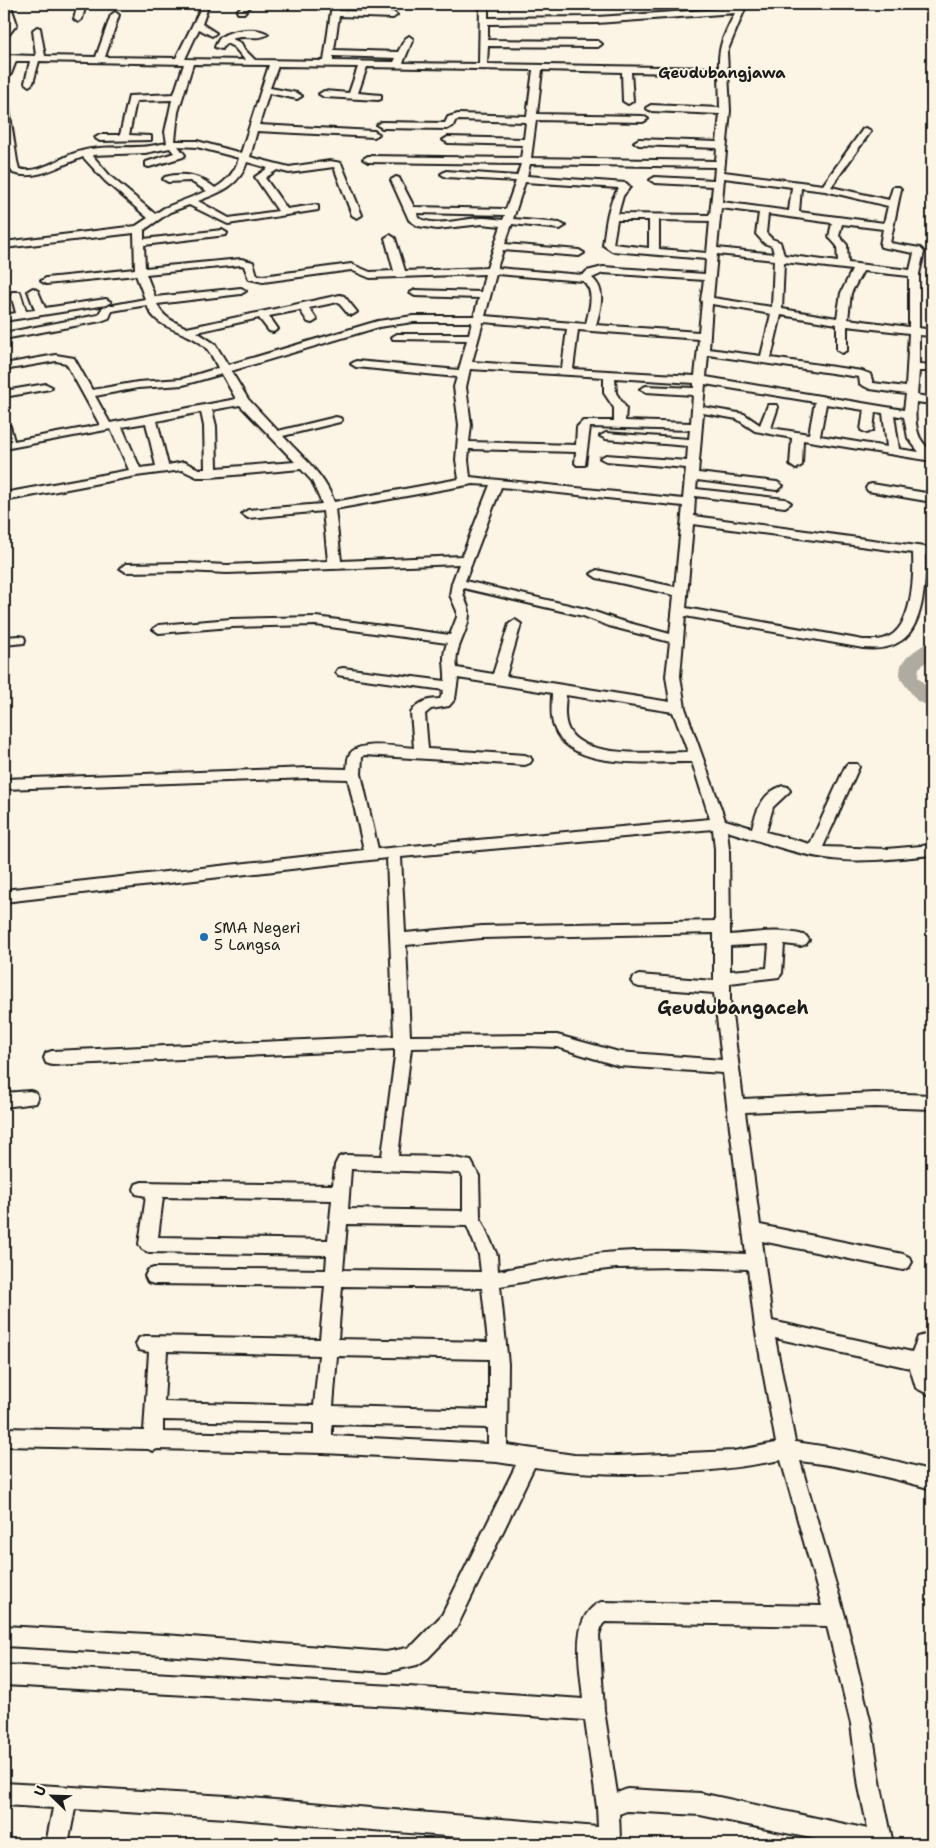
<svg xmlns="http://www.w3.org/2000/svg" width="936" height="1848" viewBox="0 0 936 1848" font-family="'Shantell Sans',sans-serif">
<rect width="100%" height="100%" fill="#fcf5e5"/>
<filter id="ink" filterUnits="userSpaceOnUse"><feTurbulence type="fractalNoise" baseFrequency=".02" numOctaves="2"/><feDisplacementMap in="SourceGraphic" scale="10" xChannelSelector="R" yChannelSelector="G"/><feConvolveMatrix kernelMatrix="1 2 1 2 8 2 1 2 1" color-interpolation-filters="sRGB"/></filter>
<g filter="url(#ink)">
<g fill="none" stroke-linecap="round" stroke-linejoin="round">
<path fill="#b0aba1" fill-rule="evenodd" d="M932 641V657L919 668 918 677 932 692V707L917 701 900 678C900 674 900 669 901 666 903 658 924 643 932 641Z"/>
<defs>
<g id="minor">
<path d="M4 4H10L17 24 7 37 4 38V30L9 24Z"/>
<path d="M78 4H86L82 19 78 22 74 19Z"/>
<path d="M201 4H209L202 24 216 33 212 36 199 29 185 59 245 60 234 47 226 43 222 49 215 47C216 44 219 39 221 37 231 29 259 27 268 34 259 41 243 34 232 39L241 43 244 49 255 60 324 61 332 4H340L339 11 393 12 397 15 393 18 339 16 334 50 398 52 405 39 409 36 413 39 403 63 479 64 480 4H488V18L597 17 737 8 739 4H747L727 52 730 111 724 172 823 185 863 129 866 128 871 131 831 187 889 200 893 187H899L901 189 890 243 920 248 924 252 919 274V328L932 330V336L919 335V364L932 365V371H919L917 395 932 398V404L916 402C915 413 915 428 920 438 925 447 932 450 932 461L803 440 802 465 796 469 790 465 792 438 755 431 737 419 703 413 698 473 777 482 783 486 777 490 697 480 696 489 785 499 791 503 785 507 695 496 694 516 932 548V556L925 555C926 580 924 631 897 643 887 649 875 649 863 648L685 616 680 676 685 708 725 820 752 828C757 809 763 792 783 786L788 787 790 791 773 807 766 832 810 844 845 767 847 764H857L859 767 823 847 887 849 932 845V855C899 858 864 863 832 859 796 855 761 841 727 831L729 849 730 935C754 933 783 928 806 936L809 940 806 944 801 946 784 944 782 973 779 977 730 983V1000L743 1099 875 1093 932 1095V1109L875 1107 745 1112 760 1225 903 1254 909 1257 912 1262 909 1267 903 1270 762 1241 772 1321 912 1352 918 1337 932 1333C932 1348 926 1361 929 1376L932 1378V1396L916 1388 910 1368 775 1338 795 1442C841 1448 887 1458 932 1471V1489C888 1477 844 1466 800 1461L845 1616 871 1724 881 1787 893 1844H839L700 1815 627 1811 619 1814 620 1839 618 1844H543L227 1818 75 1809 68 1844H46L53 1808 4 1805V1783L227 1796 598 1827 597 1807 585 1720 394 1706 4 1685V1665L394 1686 583 1699C581 1670 568 1616 601 1602L822 1606 781 1460C701 1475 614 1479 534 1467L456 1629 428 1658 417 1665 386 1672 165 1655 4 1646V1626L165 1635 386 1652 407 1648 414 1644 442 1615 516 1465 497 1462 323 1453 157 1449 153 1451 148 1449 4 1446V1428L144 1431 149 1352 139 1350 136 1344 139 1338 145 1336 320 1339 325 1286 154 1284 148 1282 145 1276 148 1270 154 1268 326 1270 327 1255 148 1252 142 1249 139 1244 146 1196 136 1194 134 1189 136 1184 142 1182 333 1185 335 1165 339 1157 345 1155 382 1156 395 1056V1049L52 1065 46 1063 44 1058 46 1053 52 1051 394 1036 387 858 4 902V890L364 850 348 779 309 778 4 789V779L309 768 347 769C348 764 347 758 350 754 358 740 399 747 414 748L411 713C418 702 427 699 440 699L444 690 343 676 338 675 336 672 338 669 343 668 445 681C446 666 441 660 447 643L316 625 231 627 159 633 153 629 159 625 231 619 316 617 450 635 457 617V611L450 595 452 583 459 564 227 573 185 571 126 572 120 568 126 564 185 563 227 565 328 561 323 511 248 518 242 514 248 510 322 504 312 481 301 469 211 477H197L182 470 136 476 4 501V493L129 470 111 429 4 449V423L10 426 14 441 100 425 66 363 56 361 4 370V364L56 355 74 358 92 390 138 382 182 379 218 368C215 362 211 353 206 348 189 329 156 332 147 305L112 311 109 318 101 321 4 339V333L98 315 103 307 145 299 136 275 46 284 41 281 46 278 135 269 134 233 4 248V242L136 226 148 218 105 181 83 157C60 165 38 181 13 173 0 155 4 127 4 106L9 109 17 161 19 169C39 175 60 157 78 152 103 144 131 150 156 145L167 143 165 132 172 100 136 101 129 135 151 136V140L100 141 95 138 100 135H120L129 96 174 94 184 64 39 61 33 83 29 86 25 83 30 61H16L11 74 7 77 4 76 7 61H4V55L36 56 33 30 37 27 40 28 45 56 96 57 111 15 115 12 119 15 105 57 176 58 200 10ZM735 13C725 33 718 45 719 68L487 64 488 46 598 47 602 44 598 41 488 40V24L597 23ZM333 56 396 58 394 62 333 61ZM193 64 269 65 241 153 197 141H175L178 112ZM278 66 358 67 349 93 324 91 319 94 324 97 378 100 381 99V95L358 93 367 67 533 70 527 116 458 114 448 117 445 123 382 122 377 125 382 128 447 129 453 126 455 121 458 120 526 122 524 139 448 137 443 140 448 143 523 145 521 158 368 156 363 159 368 162 521 164 517 176 446 171 441 174 446 177 516 181 506 209 414 207 399 178 396 177 391 180 409 220 418 226 437 229 482 224 501 226 487 268 405 271 395 238 390 235 385 238 394 271 370 272 351 264 263 276 257 275 253 262 241 259 145 268 144 245 226 235 227 233 222 230 144 239V230L170 212 189 205 228 224 318 210V206L315 205 287 209 265 178 277 170 289 173 334 167 352 215 357 218 362 215 341 163 330 161 289 167 250 157 257 131 374 137 379 134 374 131 259 125 269 93 297 99 302 96 297 93 270 88ZM542 70 622 72 623 101 628 104 633 101 631 72 719 74 720 108 651 105 646 108 651 111 720 114 717 142 639 139 634 142 639 145 717 148 716 161 531 158 536 120 643 122 648 119 643 116 537 114ZM178 146 197 147 239 158C235 172 227 181 215 188 199 175 184 172 165 177L163 179 168 182 190 181 207 191 164 208 155 214 111 177 92 155 145 153 170 148 174 153 146 162V166L149 167 183 157 185 155ZM247 162 268 168 255 177 278 211 229 218 198 201C219 193 240 186 247 162ZM530 164 715 167 714 180 655 177 650 180 655 183 713 186 710 215 618 214 623 196 630 187 626 183 527 176ZM724 178 792 187 789 211 722 202ZM525 182 619 188C607 204 606 225 603 245L612 251 706 259 705 274 603 267 587 271 583 275 497 268 503 250 579 256 584 253 579 250 505 244 512 224 560 229 565 226 560 223 513 219ZM801 188 825 191 888 206 884 223 799 212ZM721 208 759 213 756 234 764 243 772 246 774 254 717 248ZM417 213 505 215 503 220C496 219 489 218 483 218 461 218 439 228 418 218ZM768 214 832 223 829 237 837 246 838 262 784 255 780 242 772 239 766 233ZM617 220H649V248L613 244ZM659 220 710 221 707 253 659 249ZM842 224 883 229 880 245 881 247 914 253 910 270 848 263 847 245 839 236ZM717 254 774 260 772 307 713 298ZM784 262 852 270 841 293 837 318 782 309ZM241 265 244 266 249 279 263 282 351 270 370 278 485 274 481 292 415 290 410 293 415 296 479 298 474 316H413L378 321 228 365 215 344 197 332 259 318 269 331 273 332 278 329 269 316 300 310 308 322 312 323 317 320 309 308 338 302 348 314 352 315 357 312 344 296 340 295 187 328C174 322 162 317 157 304L241 294 246 291 241 288 155 297 146 274ZM863 271 909 276V327L848 319 851 293ZM603 273 704 280 701 300 702 302 699 332 596 325C600 309 607 290 592 278ZM496 274 583 281C596 291 589 310 586 324L485 316ZM712 304 771 314 761 356 709 349ZM781 315 837 324V350L842 353 847 350V326L909 333 906 387 873 383 870 374 862 371 771 358ZM413 322H472L469 334H397L392 337 393 339 467 340 459 370 356 361 351 364 356 367 457 377 454 387 459 425 456 460 459 479 334 502C325 475 302 457 283 436L340 422 342 420 340 418 336 417 278 431 248 399 231 371 379 327ZM483 322 567 329 562 368 472 362ZM578 330 699 339 695 376 573 369ZM708 355 859 377 860 384 870 389 906 394 904 410 706 377ZM470 369 604 377V393L614 408V421H583L577 427 576 445 469 442 471 425 466 387ZM222 374 236 399 110 423 95 396 138 388 183 385ZM615 378 694 383V388L646 386 640 389 646 392 693 395 691 423 625 421 626 408 616 393ZM705 384 815 402 809 434 771 428 778 407 776 405H768L760 425 744 414 703 407ZM826 404 864 410 861 430 867 433 873 430 875 412 883 413 887 447 820 436ZM240 405 295 462 217 468 216 426 212 410ZM201 412 204 426 205 469H199L184 462 168 465 157 421ZM894 415 904 417 908 438 919 452 899 449ZM146 423 156 466 140 468 122 427ZM590 427 690 430 689 439 606 433 600 436 606 439 688 446 687 461 606 455 600 458 606 461 686 468 683 499 470 477 468 460 469 449 576 452 575 463 577 465H585ZM473 484 490 485 462 556 341 561 335 509ZM501 487 683 506 675 587 597 570 591 574 597 578 674 595 670 634 618 620 586 609 465 581ZM693 524 913 553C914 576 913 628 886 638 879 641 870 640 863 640L686 608ZM463 588 583 616 609 626 670 642 666 676 670 702 506 676 521 624 515 620 509 624 493 674 457 668C453 648 468 634 469 615 470 605 462 599 463 588ZM458 678 552 693C552 704 550 716 554 727 570 772 653 761 692 762L710 819 378 849 361 774 362 757 364 755 525 765 530 763 532 760 530 757 525 755 428 749 425 714 431 709 449 706 455 699ZM566 695 673 712 688 752C659 752 587 759 570 732 563 721 565 707 566 695ZM713 829 715 849V921L482 926 405 933 401 857ZM714 933V981L639 975 634 977 631 981 634 985 639 987 714 993 722 1060 619 1052 557 1035 410 1036 406 945 482 938ZM769 944 767 968 730 971V946ZM525 1046 557 1047 619 1066 723 1073 746 1254C703 1252 659 1249 616 1252 576 1255 537 1264 498 1271L497 1255 480 1217 479 1176 471 1161 449 1157 398 1156 411 1048ZM351 1169 460 1173 463 1177V1211L348 1209ZM163 1197 332 1200 328 1240 158 1237ZM347 1224 467 1226 479 1255 481 1272 343 1270ZM678 1267 748 1269 755 1327 776 1443 734 1451 617 1456 574 1455 507 1445 508 1364 500 1286 567 1274 616 1268ZM342 1286 482 1288 488 1342 338 1339ZM167 1351 319 1355 314 1406 164 1402ZM337 1356 489 1359V1410L333 1406ZM163 1420 314 1423V1435L163 1432ZM332 1424 488 1428V1444L332 1436ZM605 1622 827 1626 851 1724 859 1787 868 1829 700 1793 627 1789 617 1793 604 1710 599 1635 602 1625Z"/>
<path d="M244 4H252L244 13H238L237 11Z"/>
<path d="M33 288 38 291 45 308 106 299 111 302 106 305 4 321V315L16 313 11 294 12 292H20L26 311 35 310 28 291Z"/>
<path d="M46 384 52 387 50 389 4 397V391Z"/>
<path d="M872 484 932 494V502L868 491 866 488 868 485Z"/>
<path d="M19 636 24 637 25 640 24 643 4 645V637Z"/>
<path d="M30 1091 36 1093 38 1098 36 1103 4 1107V1093Z"/>
</g>
</defs>
<use href="#minor" stroke="#1c1c1c" stroke-width="4"/>
<use href="#minor" fill="#fcf5e5" fill-rule="evenodd"/>
</g>
</g>
<circle fill="#1f6fb2" stroke="#fcf5e5" stroke-width="2" cx="204" cy="937" r="5"/>
<g text-anchor="middle" dominant-baseline="central" stroke-width="4" stroke-linejoin="round" paint-order="stroke">
<g font-size="15" font-weight="bold" fill="#1c1c1c" stroke="#fcf5e5">
<text x="722" y="73">Geudubangjawa</text>
</g>
<g font-size="15" fill="#1c1c1c" stroke="#fcf5e5" text-anchor="start">
<text x="214" y="928">SMA Negeri<tspan x="214" dy="17">5 Langsa</tspan></text>
</g>
<g font-size="18" font-weight="bold" fill="#1c1c1c" stroke="#fcf5e5">
<text x="733" y="1008">Geudubangaceh</text>
</g>
</g>
<rect width="936" height="1848" fill="none" stroke="#fcf5e5" stroke-width="20"/>
<rect x="10" y="10" width="916" height="1828" fill="none" stroke="#1c1c1c" stroke-width="2" filter="url(#ink)"/>
<g transform="translate(52 1796) rotate(293)" stroke="#fcf5e5" stroke-width="4" paint-order="stroke">
<path d="M0-4L9 19L0 12L-9 19Z" fill="#1c1c1c"/>
<text y="-8" font-size="14" font-weight="bold" text-anchor="middle" fill="#1c1c1c">U</text>
</g>
</svg>
